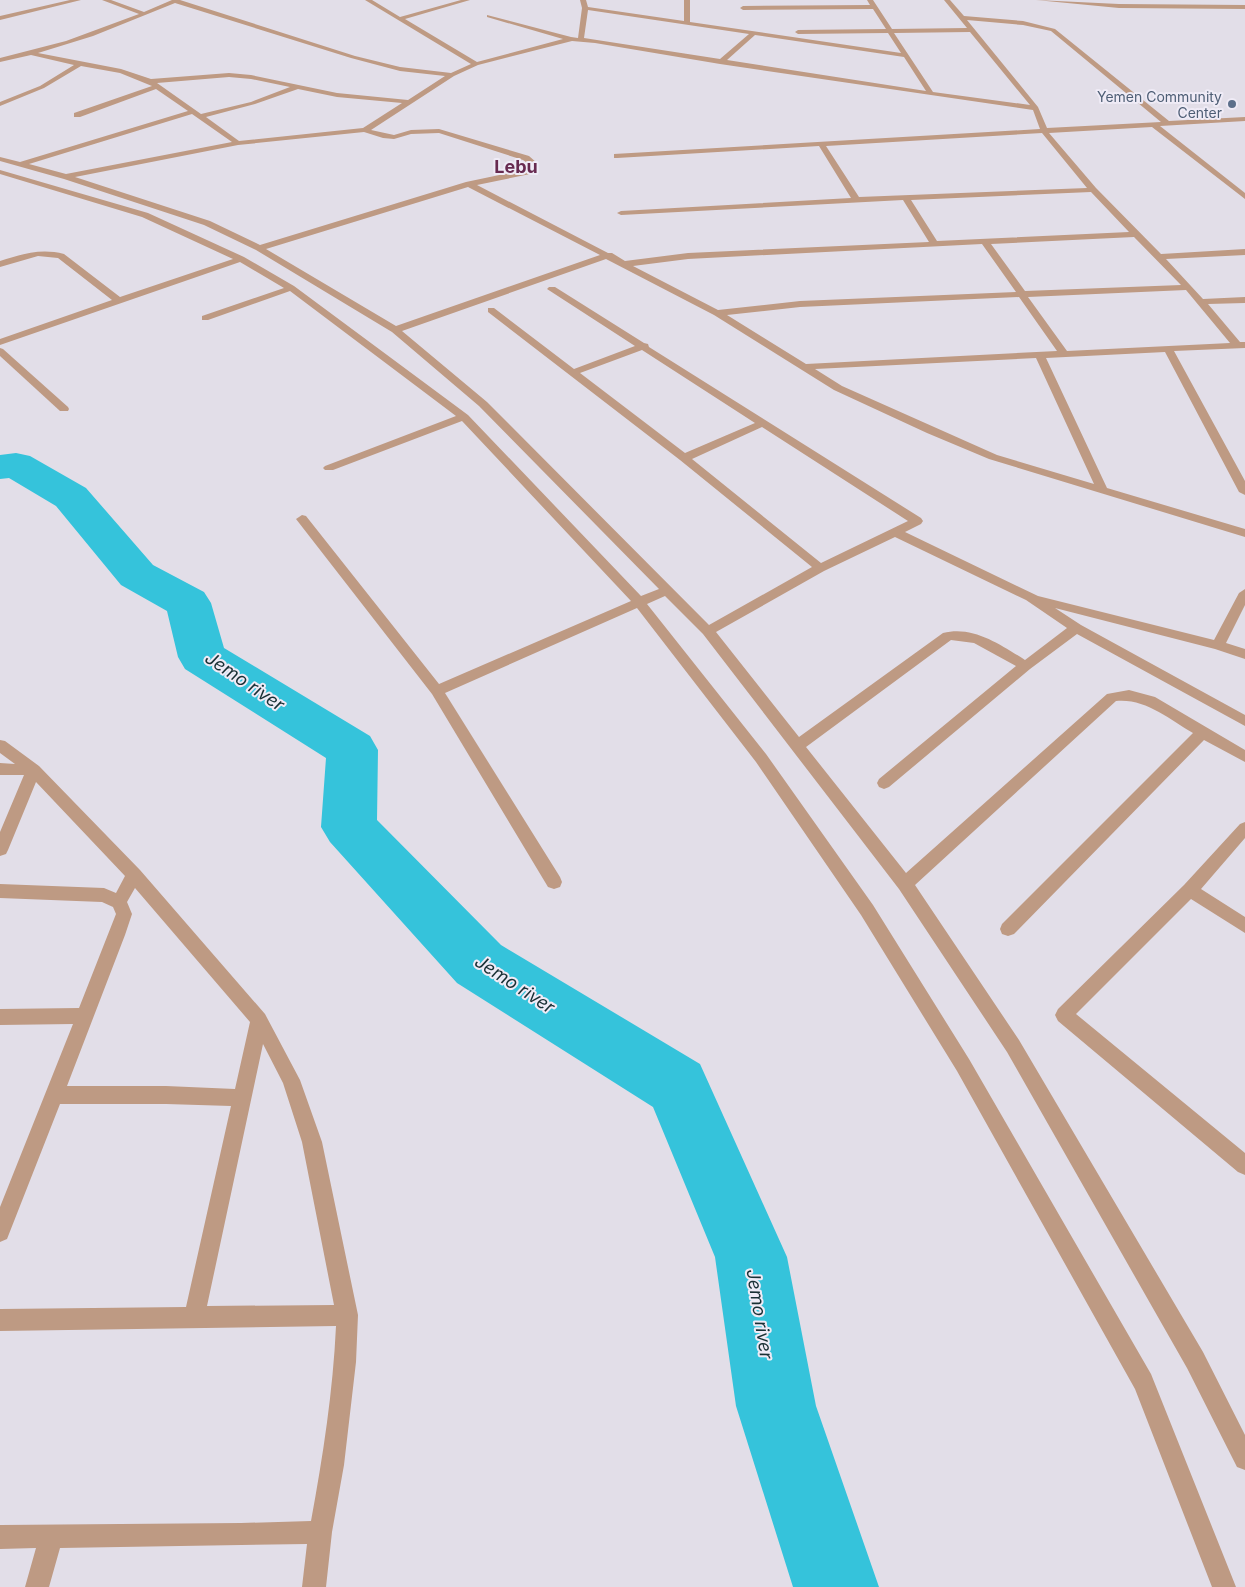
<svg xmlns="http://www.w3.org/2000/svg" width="1245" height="1587" viewBox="0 0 1245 1587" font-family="Inter,sans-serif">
<rect width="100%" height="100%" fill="#e2dee8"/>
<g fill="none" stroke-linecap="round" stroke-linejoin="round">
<path fill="#35c3db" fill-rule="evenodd" d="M16 453 30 456 86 488 153 565 204 592 211 603 224 648 370 736 378 750 377 820 501 945 700 1064 787 1257 816 1406 879 1587H793L736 1406 715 1257 653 1107 457 983 330 842 321 827 326 758 185 669 178 657 167 611 121 585 56 506 9 478 0 479V455Z"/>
<g fill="#be9a83" fill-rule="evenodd">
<path d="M70 0H81L0 20V16Z"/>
<path d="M102 0H111L144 12 172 0H180L355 56 400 67 451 73 471 64 365 0H372L400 17 461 0H470L405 19 477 62 563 39 487 17V15L571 37 578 38 582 8 580 0H586L588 7 684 21V0H690V22L901 53 888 33 798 34 795 32 798 30 886 29 873 9 743 10 740 8 743 6 870 5 867 0H873L892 29 967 28 944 0H950L964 16 1023 21 1055 29 1169 121 1245 117V121L1160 126 1245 193V199L1152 127 1049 133 1096 188 1161 254 1245 249V255L1166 259 1203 299 1245 297V303L1208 304 1240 342H1245V348L1174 351 1245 481V495L1239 492 1165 352 1046 358 1107 488 1245 529V537L989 459 927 433 834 390 714 315 606 259 402 331 487 402 709 625 812 567 680 460 488 312V308H494L574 369 635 346 547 289 549 287H555L644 343 648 344 649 347 921 518 923 521 921 524 905 532 1038 596 1214 640 1239 593 1245 589V605L1226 643 1245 649V659L1215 649 1055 608 1081 625 1245 715V726L1077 634 1030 669 889 787 884 789 879 787 877 783 879 779 1016 666 974 643 951 640 806 747 906 873 1107 694 1129 690 1155 697 1245 750V762L1204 740 1014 934 1008 936 1002 934 1000 929 1002 924 1193 733C1169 719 1145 698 1116 701L915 885 1019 1040 1203 1352 1245 1435V1470L1237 1467 1187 1368 1007 1052 899 889 703 634 665 596 647 604 766 754 873 905 969 1059 1151 1374 1236 1587H1212L1135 1389 957 1071 861 915 756 762 637 608 445 693 560 877 562 882 560 887 554 889 548 887 432 694 296 519 302 515 306 516 439 684 631 601 462 421 333 470H325L323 468 325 466 456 416 290 291 208 320H202V316L284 288 240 262 0 345V339L112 300 58 258 38 256 0 267V261C22 254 41 248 64 254L120 297 233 259 142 217 0 174V170L148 213 244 257 294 286 468 415 641 596 659 589 479 406 392 332 256 250 204 225 64 179 0 161V157L20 162 188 111 156 89 80 117H74V113L152 86 120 73 81 66 44 88 0 106V102L40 86 74 65 31 55 0 62V58L66 41 139 14ZM175 3 351 58 400 71 445 76 408 100 337 93 251 75 229 73 151 79 121 69 38 53 93 36ZM588 10 749 34 720 59 584 38ZM967 20 1023 25 1051 31 1161 122 1047 128 1038 107ZM970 32 1030 105 933 92 894 33ZM755 35 904 57 926 91 727 60ZM572 41 595 43 720 64 1033 110 1040 129 614 154V158H617L819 146 851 198 621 211 617 213 621 215 903 200 929 242 688 253 625 261 612 253H608L477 185 535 173 537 163 529 156 439 129 411 130 394 135 371 130 454 76 478 65ZM229 77 251 79 290 87 251 102 201 114 157 83ZM298 89 337 97 402 103 363 128 239 141 206 117 255 104ZM192 114 232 142 66 174 29 164ZM364 132 383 138 394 139 411 134 439 133 523 160 529 164 528 169 466 182 260 245 210 221 75 177 238 145ZM1042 133 1087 188 859 197 826 146ZM468 187 600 255 396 326 266 249ZM1091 192 1129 232 937 241 911 200ZM1134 237 1181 285 1025 291 991 244ZM982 244 1016 292 800 301 718 310 633 266 688 259ZM1186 290 1230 343 1067 351 1028 297ZM1019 297 1057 351 806 364 727 315 800 307ZM642 350 755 423 685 453 580 373ZM1036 358 1094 484 997 455 842 386 815 369ZM762 427 908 521 821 563 692 459ZM895 537 1026 600 1067 628 1025 660C1001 645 973 625 943 633L799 737 716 632 824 571Z"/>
<path d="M1036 0 1119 4 1245 5V9L1119 8Z"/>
<path d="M0 348 3 349 68 407 69 409 68 411H60L0 356Z"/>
<path d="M0 740 5 741 39 766 140 870 265 1014 300 1080 322 1142 358 1315 356 1362 344 1465 332 1532 326 1587H302L307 1544 60 1548 49 1587H25L36 1548 0 1549V1525L241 1523 311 1521C323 1456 333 1391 336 1326L0 1331V1309L186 1307 231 1106 166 1104H60L7 1239 0 1242V1207L73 1024 0 1025V1009L79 1008 116 914 113 907 102 902 0 898V884L104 888 116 893 125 876 36 782 8 850 6 854 0 856V832L24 775H0V763L15 764 0 753ZM135 888 250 1022 235 1089 166 1086H67L125 935 132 914 127 902ZM263 1044 283 1083 302 1142 334 1305 207 1306Z"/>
<path d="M1245 822V838L1201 889 1245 917V933L1191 899 1076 1014 1245 1153V1175L1238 1172 1058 1021 1055 1015 1058 1009 1184 885 1240 824Z"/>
</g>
</g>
<circle fill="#5c6f8a" stroke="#efebf6" stroke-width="2" cx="1232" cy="104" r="5"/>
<g text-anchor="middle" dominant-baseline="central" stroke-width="4" stroke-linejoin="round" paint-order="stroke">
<g font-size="14" fill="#4e5e75" stroke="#efebf6" text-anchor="end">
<text x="1222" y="96">Yemen Community<tspan x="1222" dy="16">Center</tspan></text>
</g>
<g font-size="18" font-weight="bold" fill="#672a50" stroke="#efebf6">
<text x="516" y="166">Lebu</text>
</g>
<g font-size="18" font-style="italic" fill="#193035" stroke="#efebf6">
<text transform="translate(245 681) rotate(34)">Jemo river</text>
<text transform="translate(515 984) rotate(33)">Jemo river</text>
<text transform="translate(760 1314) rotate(81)">Jemo river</text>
</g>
</g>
</svg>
